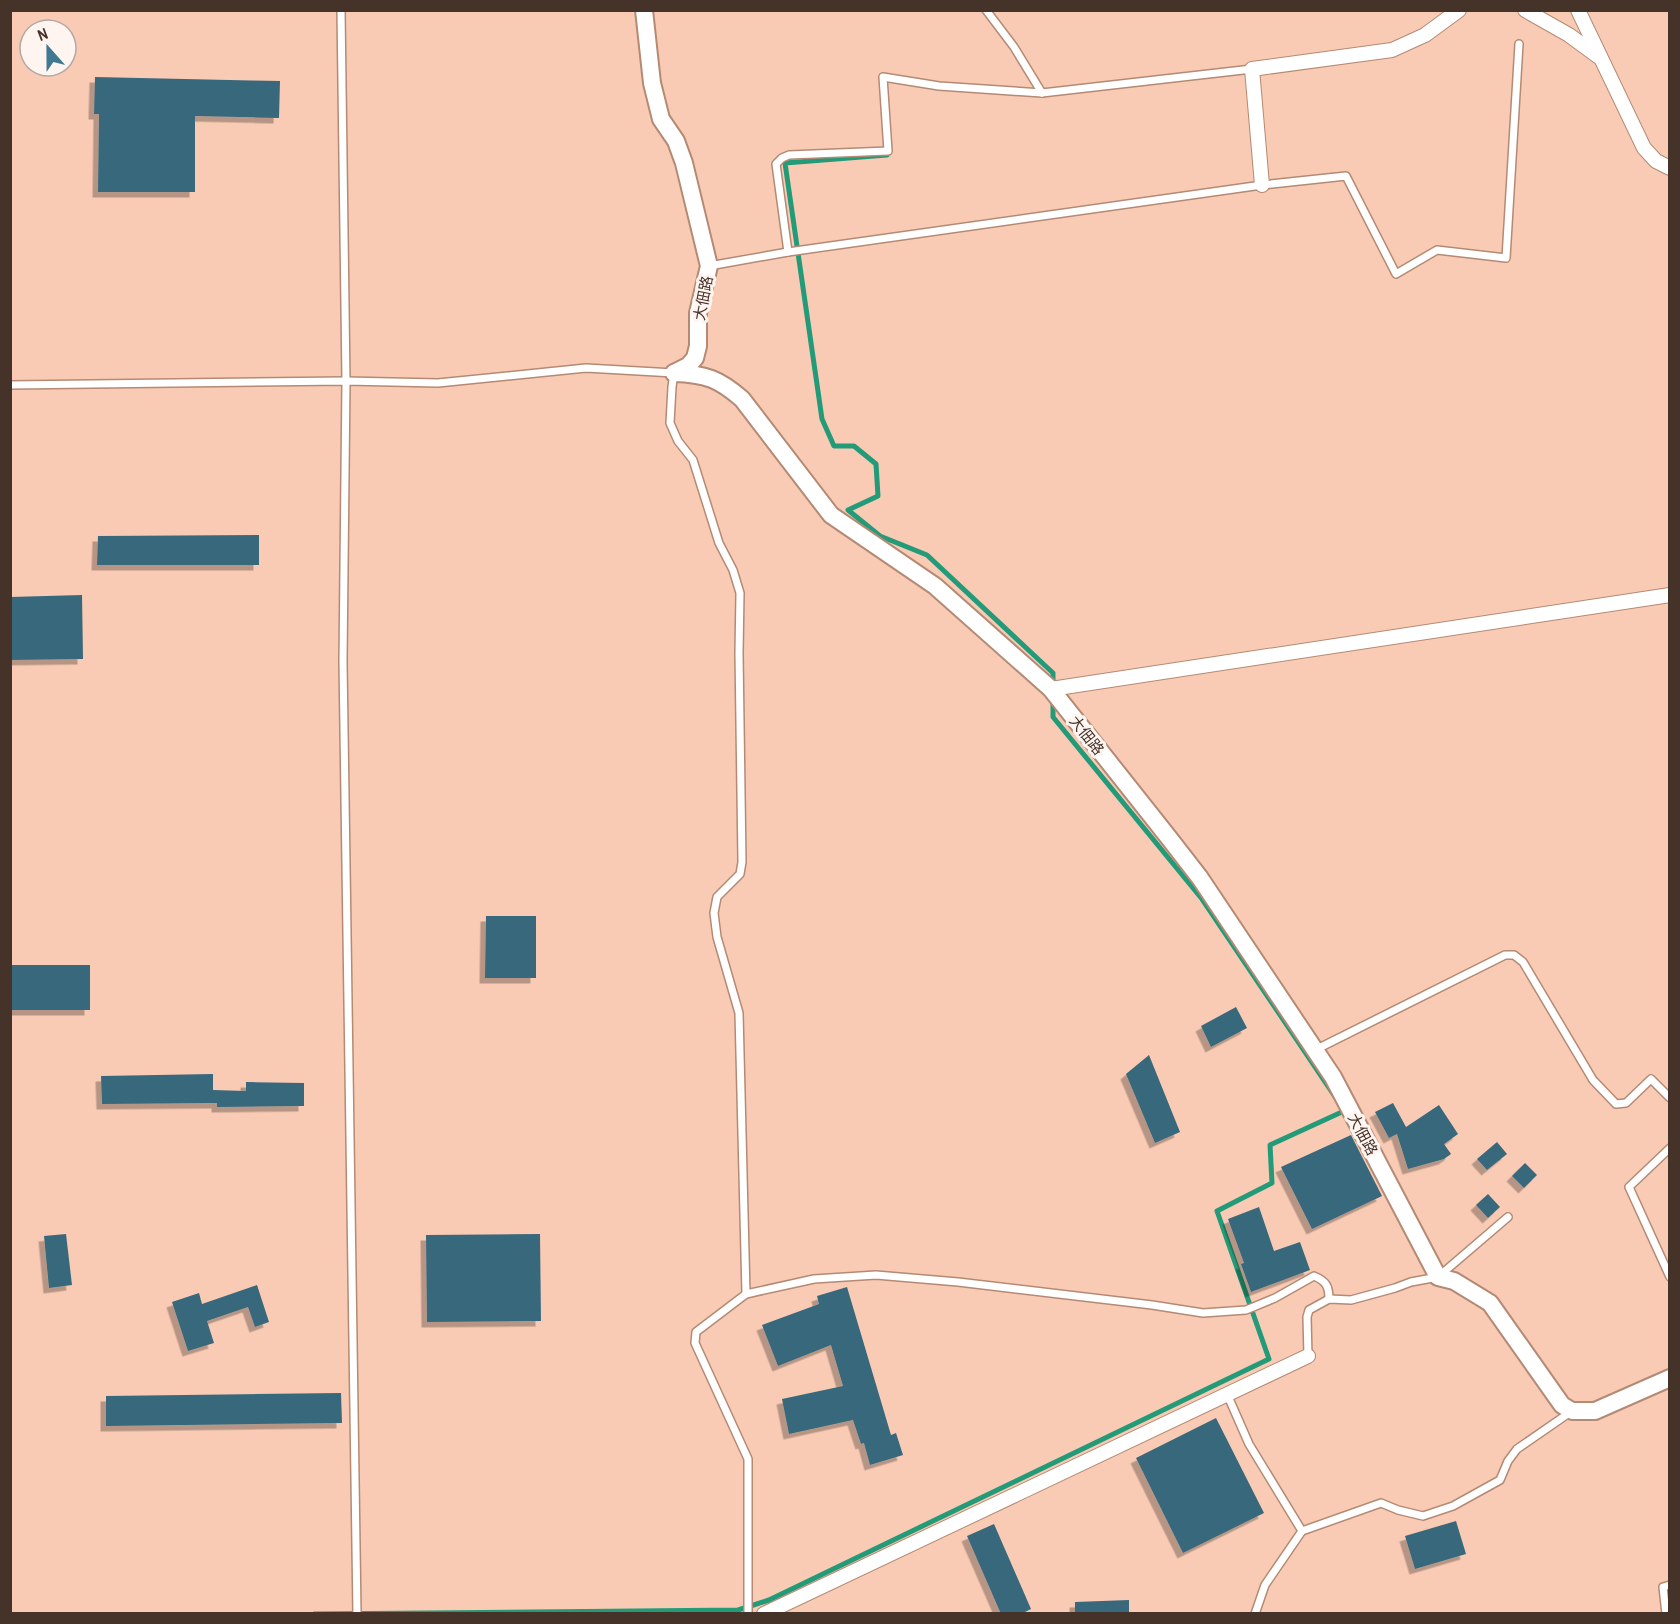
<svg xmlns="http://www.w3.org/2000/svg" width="1680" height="1624" viewBox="0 0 1680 1624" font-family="'Archivo Narrow','Noto Sans TC',sans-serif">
<defs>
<filter id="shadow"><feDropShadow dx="-5.5" dy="5.5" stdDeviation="0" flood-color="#0004"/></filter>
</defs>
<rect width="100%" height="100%" fill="#f9cbb4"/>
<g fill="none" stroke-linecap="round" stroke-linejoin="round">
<g stroke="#239a78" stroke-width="5">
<path d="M887 155 785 163 822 419 834 446H854L876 464 878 496 848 510 880 536 927 555 1053 673V685"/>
<path d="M1053 700V717L1202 899 1336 1098"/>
<path d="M314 1614 738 1610 769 1600 1269 1359 1217 1211 1272 1183 1270 1145 1344 1111 1342 1108"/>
</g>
</g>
<g fill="#39687c" filter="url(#shadow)">
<path d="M95 77 280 81 279 118 195 116V192H98L99 114H94Z"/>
<path d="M259 535V565H97L98 536Z"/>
<path d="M82 595 83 659 10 660V597Z"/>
<path d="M486 916H536V978H485Z"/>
<rect x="10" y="965" width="80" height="45"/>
<path d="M1236 1007 1247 1028 1211 1047 1201 1026Z"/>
<path d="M1149 1055 1180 1132 1155 1143 1126 1074Z"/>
<path d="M213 1074V1090L246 1091V1082L304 1083V1106L217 1107V1103L102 1104 101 1076Z"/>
<path d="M1393 1103 1406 1127 1439 1105 1458 1134 1444 1144 1451 1154 1444 1159 1408 1169 1397 1134 1389 1138 1375 1112Z"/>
<path d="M1351 1135 1382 1196 1312 1229 1281 1167Z"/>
<path d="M1497 1142 1507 1154 1487 1170 1477 1159Z"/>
<path d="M1525 1163 1537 1175 1524 1188 1512 1176Z"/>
<path d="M1488 1194 1500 1207 1488 1218 1476 1205Z"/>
<path d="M1259 1207 1274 1251 1300 1242 1310 1270 1251 1292 1241 1264 1244 1263 1228 1219Z"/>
<path d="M66 1234 72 1285 49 1288 44 1236Z"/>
<path d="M540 1234 541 1321 427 1322 426 1235Z"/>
<path d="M257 1285 269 1322 255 1327 248 1307 207 1321 214 1343 188 1351 172 1302 199 1293 202 1304Z"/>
<path d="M847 1287 891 1435 896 1433 903 1455 870 1465 864 1443 861 1444 853 1420 789 1434 782 1399 843 1386 831 1345 778 1366 762 1325 819 1304 817 1296Z"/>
<path d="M341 1393 342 1423 106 1426V1396Z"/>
<path d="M1216 1418 1264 1513 1183 1553 1136 1458Z"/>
<path d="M1456 1521 1466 1554 1415 1569 1405 1536Z"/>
<path d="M994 1524 1031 1609 1021 1614H1001L967 1536Z"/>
<path d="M1129 1600V1614H1075V1602Z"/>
</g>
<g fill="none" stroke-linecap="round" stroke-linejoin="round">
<defs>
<g id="service">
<path d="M341 10 346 381 343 661 357 1614"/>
<path d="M986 10 1014 47 1042 93"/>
<path d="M788 252 776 164 782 158 789 155 888 151 883 77 939 86 1042 93 1252 69"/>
<path d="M709 266 788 252 1262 185 1346 176 1396 274 1437 250 1506 258 1519 44"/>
<path d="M10 385 346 381 438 383 586 368 674 373 672 387 670 423 678 441 693 460 719 543 733 570 740 593 739 653 742 862 740 874 717 897 714 913 717 937 739 1013 746 1294 696 1332 695 1343 748 1459V1614"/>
<path d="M1315 1050 1505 955H1514L1523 962 1593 1080 1616 1104 1626 1103 1651 1079 1670 1098"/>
<path d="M1670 1148 1629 1187 1670 1277"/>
<path d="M746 1294 814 1279 876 1275 958 1282 1152 1305 1203 1313 1246 1310 1275 1298 1314 1276C1326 1281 1329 1286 1329 1299"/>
<path d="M1308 1356 1307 1317 1309 1310 1329 1299 1351 1300 1395 1288 1411 1282 1438 1277 1508 1217"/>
<path d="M1227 1394 1249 1444 1302 1531"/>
<path d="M1255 1614 1265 1585 1302 1531 1381 1503 1398 1510 1423 1516 1453 1506 1500 1480 1508 1461 1517 1449 1572 1411"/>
<path d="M1666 1614 1663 1587 1670 1585"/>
</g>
<g id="minor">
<path d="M1525 10 1569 35 1599 57"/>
<path d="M1578 10 1644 148 1656 161 1670 168"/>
<path d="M1262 185 1252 69 1392 50 1425 35 1459 10"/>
<path d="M1051 689 1670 595"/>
<path d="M764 1614 1308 1356"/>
</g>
<g id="tertiary">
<path d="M644 10 652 83 661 119 676 141 684 163 709 266 698 313V346L695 358 688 366 674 373"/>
<path d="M674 373C706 374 719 379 742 399L831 515 935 586 1051 689 1169 838 1200 878 1333 1077 1438 1277 1454 1281 1490 1303 1562 1405 1572 1411H1595L1670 1378"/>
</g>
</defs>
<use href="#service" stroke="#b48a74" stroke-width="10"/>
<use href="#minor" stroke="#b48a74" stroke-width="16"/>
<use href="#tertiary" stroke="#b48a74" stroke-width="20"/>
<use href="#service" stroke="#fff" stroke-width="7"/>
<use href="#minor" stroke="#fff" stroke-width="14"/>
<use href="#tertiary" stroke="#fff" stroke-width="16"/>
</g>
<g text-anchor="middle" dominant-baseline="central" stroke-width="6" stroke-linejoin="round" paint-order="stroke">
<g font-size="15" fill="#45332a" stroke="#fff5f0">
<text transform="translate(703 298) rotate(-79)">大佃路</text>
<text transform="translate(1087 735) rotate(52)">大佃路</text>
<text transform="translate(1363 1134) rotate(62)">大佃路</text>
</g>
</g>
<rect width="1680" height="1624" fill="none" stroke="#45332a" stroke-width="24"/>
<g transform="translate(48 48) rotate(339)"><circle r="28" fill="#fff5f0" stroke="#b5a7a1" stroke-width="1.5"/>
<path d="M0-4.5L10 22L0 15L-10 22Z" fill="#3f7891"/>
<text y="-9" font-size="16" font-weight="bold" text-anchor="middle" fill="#45332a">N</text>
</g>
</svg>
